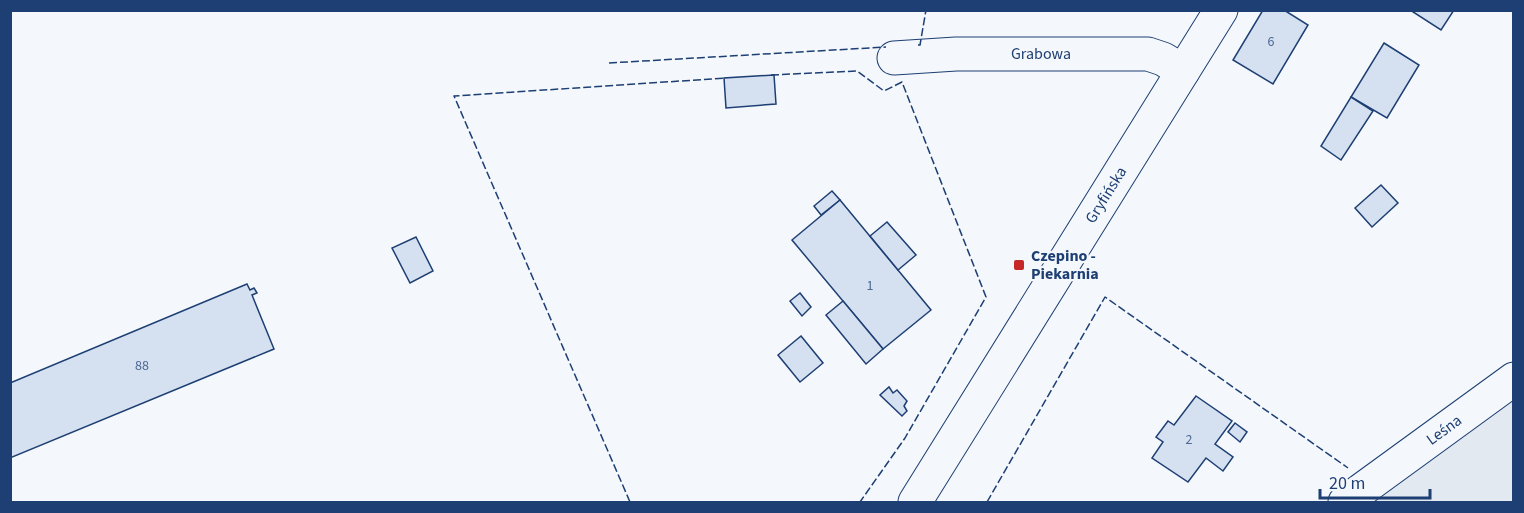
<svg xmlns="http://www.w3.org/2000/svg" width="1524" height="513" viewBox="0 0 1524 513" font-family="'Source Sans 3',sans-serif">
<rect width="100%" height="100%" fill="#f4f7fb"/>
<path fill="#e3e9f0" stroke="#687fa3" stroke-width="1.5" d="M1513 397V502H1366Z"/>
<g fill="#d5e0f0" stroke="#1d3f73" stroke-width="1.5">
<path d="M1263 10H1284L1308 25 1273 84 1233 60Z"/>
<path d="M1410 10H1454L1441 30Z"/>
<path d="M1384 43 1419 65 1387 118 1351 97Z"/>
<path d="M774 75 776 104 726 108 724 78Z"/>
<path d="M1351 97 1373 111 1341 160 1321 146Z"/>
<path d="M1381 185 1398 203 1372 227 1355 208Z"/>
<path d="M832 191 840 200 821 215 814 206Z"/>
<path d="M840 200 931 310 883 349 792 240Z"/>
<path d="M887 222 916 255 898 270 870 236Z"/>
<path d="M416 237 433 271 410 283 392 248Z"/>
<path d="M247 284 250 290 254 288 257 293 252 295 274 349 10 458V383Z"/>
<path d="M800 293 811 307 802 316 790 301Z"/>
<path d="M843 301 883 349 866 364 826 315Z"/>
<path d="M801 336 823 363 800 382 778 355Z"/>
<path d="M889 387 893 393 897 390 907 401 904 406 907 411 902 416 880 395Z"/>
<path d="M1196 396 1232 421 1215 444 1233 457 1223 471 1206 458 1188 482 1152 458 1163 442 1156 437 1168 421 1174 425Z"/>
<path d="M1235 423 1247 432 1240 442 1228 432Z"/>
</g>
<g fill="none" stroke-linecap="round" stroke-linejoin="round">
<defs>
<g id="street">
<path d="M894 58 956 54H1148L1163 59 1183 71"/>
<path d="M1345 502 1514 379"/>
</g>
<path id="primary" d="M915 502 1221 10"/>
</defs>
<use href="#street" stroke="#1d3f73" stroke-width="35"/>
<use href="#primary" stroke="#1d3f73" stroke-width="35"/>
<use href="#street" stroke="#f4f7fb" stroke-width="33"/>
<use href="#primary" stroke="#f4f7fb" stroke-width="33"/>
<g stroke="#1d3f73" stroke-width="1.5" stroke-dasharray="8 3" stroke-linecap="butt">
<path d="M918 45H920L926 10"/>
<path d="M609 63 886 47"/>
<path d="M771 75 857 71 884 91 902 82 986 297 905 438 860 502"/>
<path d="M630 502 454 96 726 78"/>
<path d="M987 502 1105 297 1348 468"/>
</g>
</g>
<rect fill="#c62828" stroke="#f4f7fb" stroke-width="2" x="1013" y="259" width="12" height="12" rx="3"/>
<g text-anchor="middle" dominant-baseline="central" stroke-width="4.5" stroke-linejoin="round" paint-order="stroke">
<g font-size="14" fill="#4b6792">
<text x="1271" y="42">6</text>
<text x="870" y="286">1</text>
<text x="142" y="366">88</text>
<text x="1189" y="440">2</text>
</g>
<g font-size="16" fill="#1d3f73" stroke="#f4f7fb">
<text x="1041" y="54">Grabowa</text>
<text transform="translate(1106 195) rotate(-58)">Gryfińska</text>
<text transform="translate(1444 430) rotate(-36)">Leśna</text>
</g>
<g font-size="16" font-weight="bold" fill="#1d3f73" stroke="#f4f7fb" text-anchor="start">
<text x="1031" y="256">Czepino -<tspan x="1031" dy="18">Piekarnia</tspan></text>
</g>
</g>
<rect width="1524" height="513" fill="none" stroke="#1d3f73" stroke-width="24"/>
<path d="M1320 489v9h110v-9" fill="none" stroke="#1d3f73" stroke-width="3"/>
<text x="1329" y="489" font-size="18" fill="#1d3f73" stroke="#f4f7fb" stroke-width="4.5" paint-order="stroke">20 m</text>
</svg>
